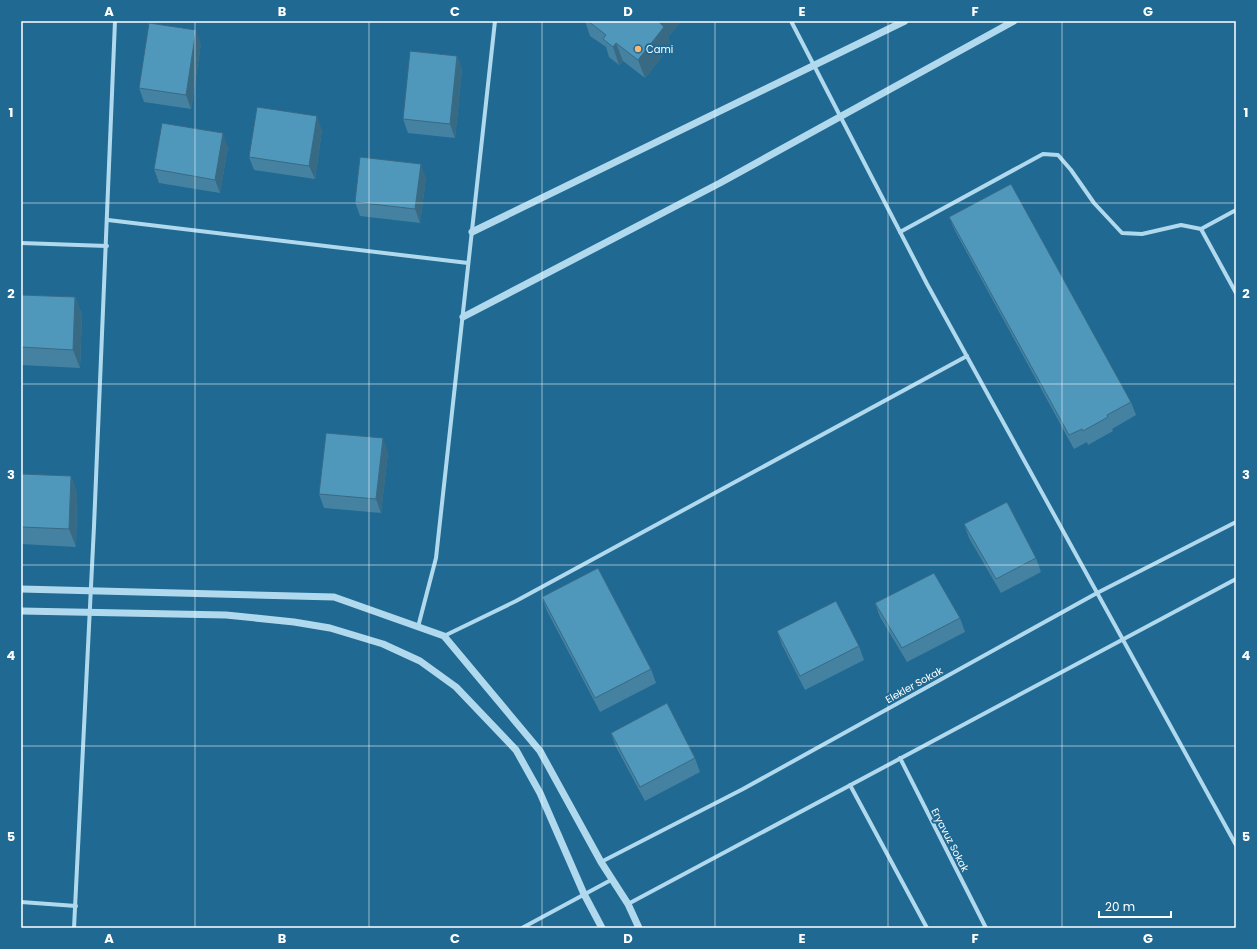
<svg xmlns="http://www.w3.org/2000/svg" width="1257" height="949" viewBox="0 0 1257 949" font-family="Poppins,sans-serif">
<rect width="100%" height="100%" fill="#1f6992"/>
<g fill="none" stroke-linecap="round" stroke-linejoin="round">
<g stroke="#b1d9ee" stroke-width="4">
<path d="M791 21 927 284 1236 845"/>
<path d="M108 220 468 263"/>
<path d="M1201 229 1236 210"/>
<path d="M900 232 1043 154 1058 155 1071 170 1094 203 1122 233 1142 234 1181 225 1201 229 1236 293"/>
<path d="M21 243 107 246"/>
<path d="M418 627 436 558 495 21"/>
<path d="M444 636 516 601 967 356"/>
<path d="M900 758 986 928"/>
<path d="M850 785 927 928"/>
<path d="M601 862 743 789 1097 593 1236 522"/>
<path d="M21 902 76 906"/>
<path d="M628 904 1236 579"/>
<path d="M74 928C90 626 104 323 115 21"/>
<path d="M522 928 611 880"/>
</g>
<g stroke="#b1d9ee" stroke-width="7">
<path d="M472 232 905 21"/>
<path d="M463 317 720 183 1014 21"/>
<path d="M21 589 334 597 444 636 540 751 601 862 628 904 639 928"/>
<path d="M21 611 226 615 294 622 330 628 383 644 420 661 456 687 516 750 540 793 584 894 602 928"/>
</g>
</g>
<g fill="#4582a2">
<path d="M585 21H681L668 37 671 45 645 78 623 61 619 65 609 57 606 47 590 36Z"/>
<path d="M201 44 191 109 144 102 139 88Z"/>
<path d="M457 56 462 70 455 138 408 133 403 119Z"/>
<path d="M322 130 315 179 254 170 249 157Z"/>
<path d="M228 147 220 193 159 183 154 169Z"/>
<path d="M426 178 420 223 360 216 355 202Z"/>
<path d="M949 217 1131 402 1136 415 1112 429 1113 431 1088 445 1087 442 1074 449 955 231Z"/>
<path d="M21 295 75 297 82 315 80 368 21 365Z"/>
<path d="M388 452 381 513 324 508 319 494Z"/>
<path d="M21 474 71 476 77 494 76 547 21 544Z"/>
<path d="M964 524 1036 558 1041 572 1001 593 969 538Z"/>
<path d="M542 597 651 669 656 683 600 712 547 611Z"/>
<path d="M875 603 960 618 965 632 907 662 880 617Z"/>
<path d="M777 631 859 646 864 660 805 690 782 645Z"/>
<path d="M611 733 695 758 700 772 645 801 616 747Z"/>
</g>
<g fill="#386a84">
<path d="M660 21H681L668 37 671 45 645 78 638 60Z"/>
<path d="M196 30 201 44 191 109 186 95Z"/>
<path d="M616 43 623 61 619 65 613 47Z"/>
<path d="M457 56 462 70 455 138 450 124Z"/>
<path d="M317 116 322 130 315 179 309 166Z"/>
<path d="M223 133 228 147 220 193 215 180Z"/>
<path d="M421 164 426 178 420 223 415 209Z"/>
<path d="M75 297 82 315 80 368 73 350Z"/>
<path d="M383 438 388 452 381 513 376 499Z"/>
<path d="M71 476 77 494 76 547 69 529Z"/>
<path d="M21 920 24 928H21Z"/>
</g>
<g fill="#5097bc" stroke="#386a84">
<path d="M588 21H660L659 22 664 27 638 60 616 43 613 47 603 39 606 35Z"/>
<path d="M149 23 196 30 186 95 139 88Z"/>
<path d="M410 51 457 56 450 124 403 119Z"/>
<path d="M257 107 317 116 309 166 249 157Z"/>
<path d="M162 123 223 133 215 180 154 169Z"/>
<path d="M360 157 421 164 415 209 355 202Z"/>
<path d="M1011 184 1131 402 1107 415 1108 417 1083 431 1082 429 1069 435 949 217Z"/>
<path d="M21 295 75 297 73 350 21 347Z"/>
<path d="M326 433 383 438 376 499 319 494Z"/>
<path d="M21 474 71 476 69 529 21 527Z"/>
<path d="M1007 502 1036 558 996 579 964 524Z"/>
<path d="M598 568 651 669 595 698 542 597Z"/>
<path d="M934 573 960 618 902 648 875 603Z"/>
<path d="M836 601 859 646 800 676 777 631Z"/>
<path d="M667 703 695 758 640 787 611 733Z"/>
</g>
<path fill="none" stroke="#fff" stroke-width="1" stroke-opacity="0.55" d="M195 21V928M369 21V928M542 21V928M715 21V928M888 21V928M1062 21V928M21 203H1236M21 384H1236M21 565H1236M21 746H1236"/>
<circle fill="#fbb771" stroke="#1f6992" stroke-width="1.5" cx="638" cy="49" r="4"/>
<g text-anchor="middle" dominant-baseline="central" stroke-width="4" stroke-linejoin="round" paint-order="stroke">
<g font-size="10" fill="#fff" stroke="#1f6992" text-anchor="start">
<text x="646" y="49">Cami</text>
</g>
<g font-size="10" fill="#fff" stroke="#1f6992">
<text transform="translate(914 685) rotate(-29)">Elekler Sokak</text>
<text transform="translate(950 840) rotate(63)">Eryavuz Sokak</text>
</g>
</g>
<rect width="1257" height="949" fill="none" stroke="#1f6992" stroke-width="44"/>
<path d="M1099 911v6h72v-6" fill="none" stroke="#ffffff" stroke-width="2"/>
<text x="1105" y="911" font-size="12" fill="#ffffff" stroke="#1f6992" stroke-width="3" paint-order="stroke">20 m</text>
<rect x="22" y="22" width="1213" height="905" fill="none" stroke="#fff" stroke-width="1.5"/>
<g font-size="13" text-anchor="middle" font-weight="bold" fill="#fff">
<text x="109" y="16">A</text>
<text x="282" y="16">B</text>
<text x="455" y="16">C</text>
<text x="628" y="16">D</text>
<text x="802" y="16">E</text>
<text x="975" y="16">F</text>
<text x="1148" y="16">G</text>
<text x="11" y="117">1</text>
<text x="1246" y="117">1</text>
<text x="11" y="298">2</text>
<text x="1246" y="298">2</text>
<text x="11" y="479">3</text>
<text x="1246" y="479">3</text>
<text x="11" y="660">4</text>
<text x="1246" y="660">4</text>
<text x="11" y="841">5</text>
<text x="1246" y="841">5</text>
<text x="109" y="943">A</text>
<text x="282" y="943">B</text>
<text x="455" y="943">C</text>
<text x="628" y="943">D</text>
<text x="802" y="943">E</text>
<text x="975" y="943">F</text>
<text x="1148" y="943">G</text>
</g>
</svg>
